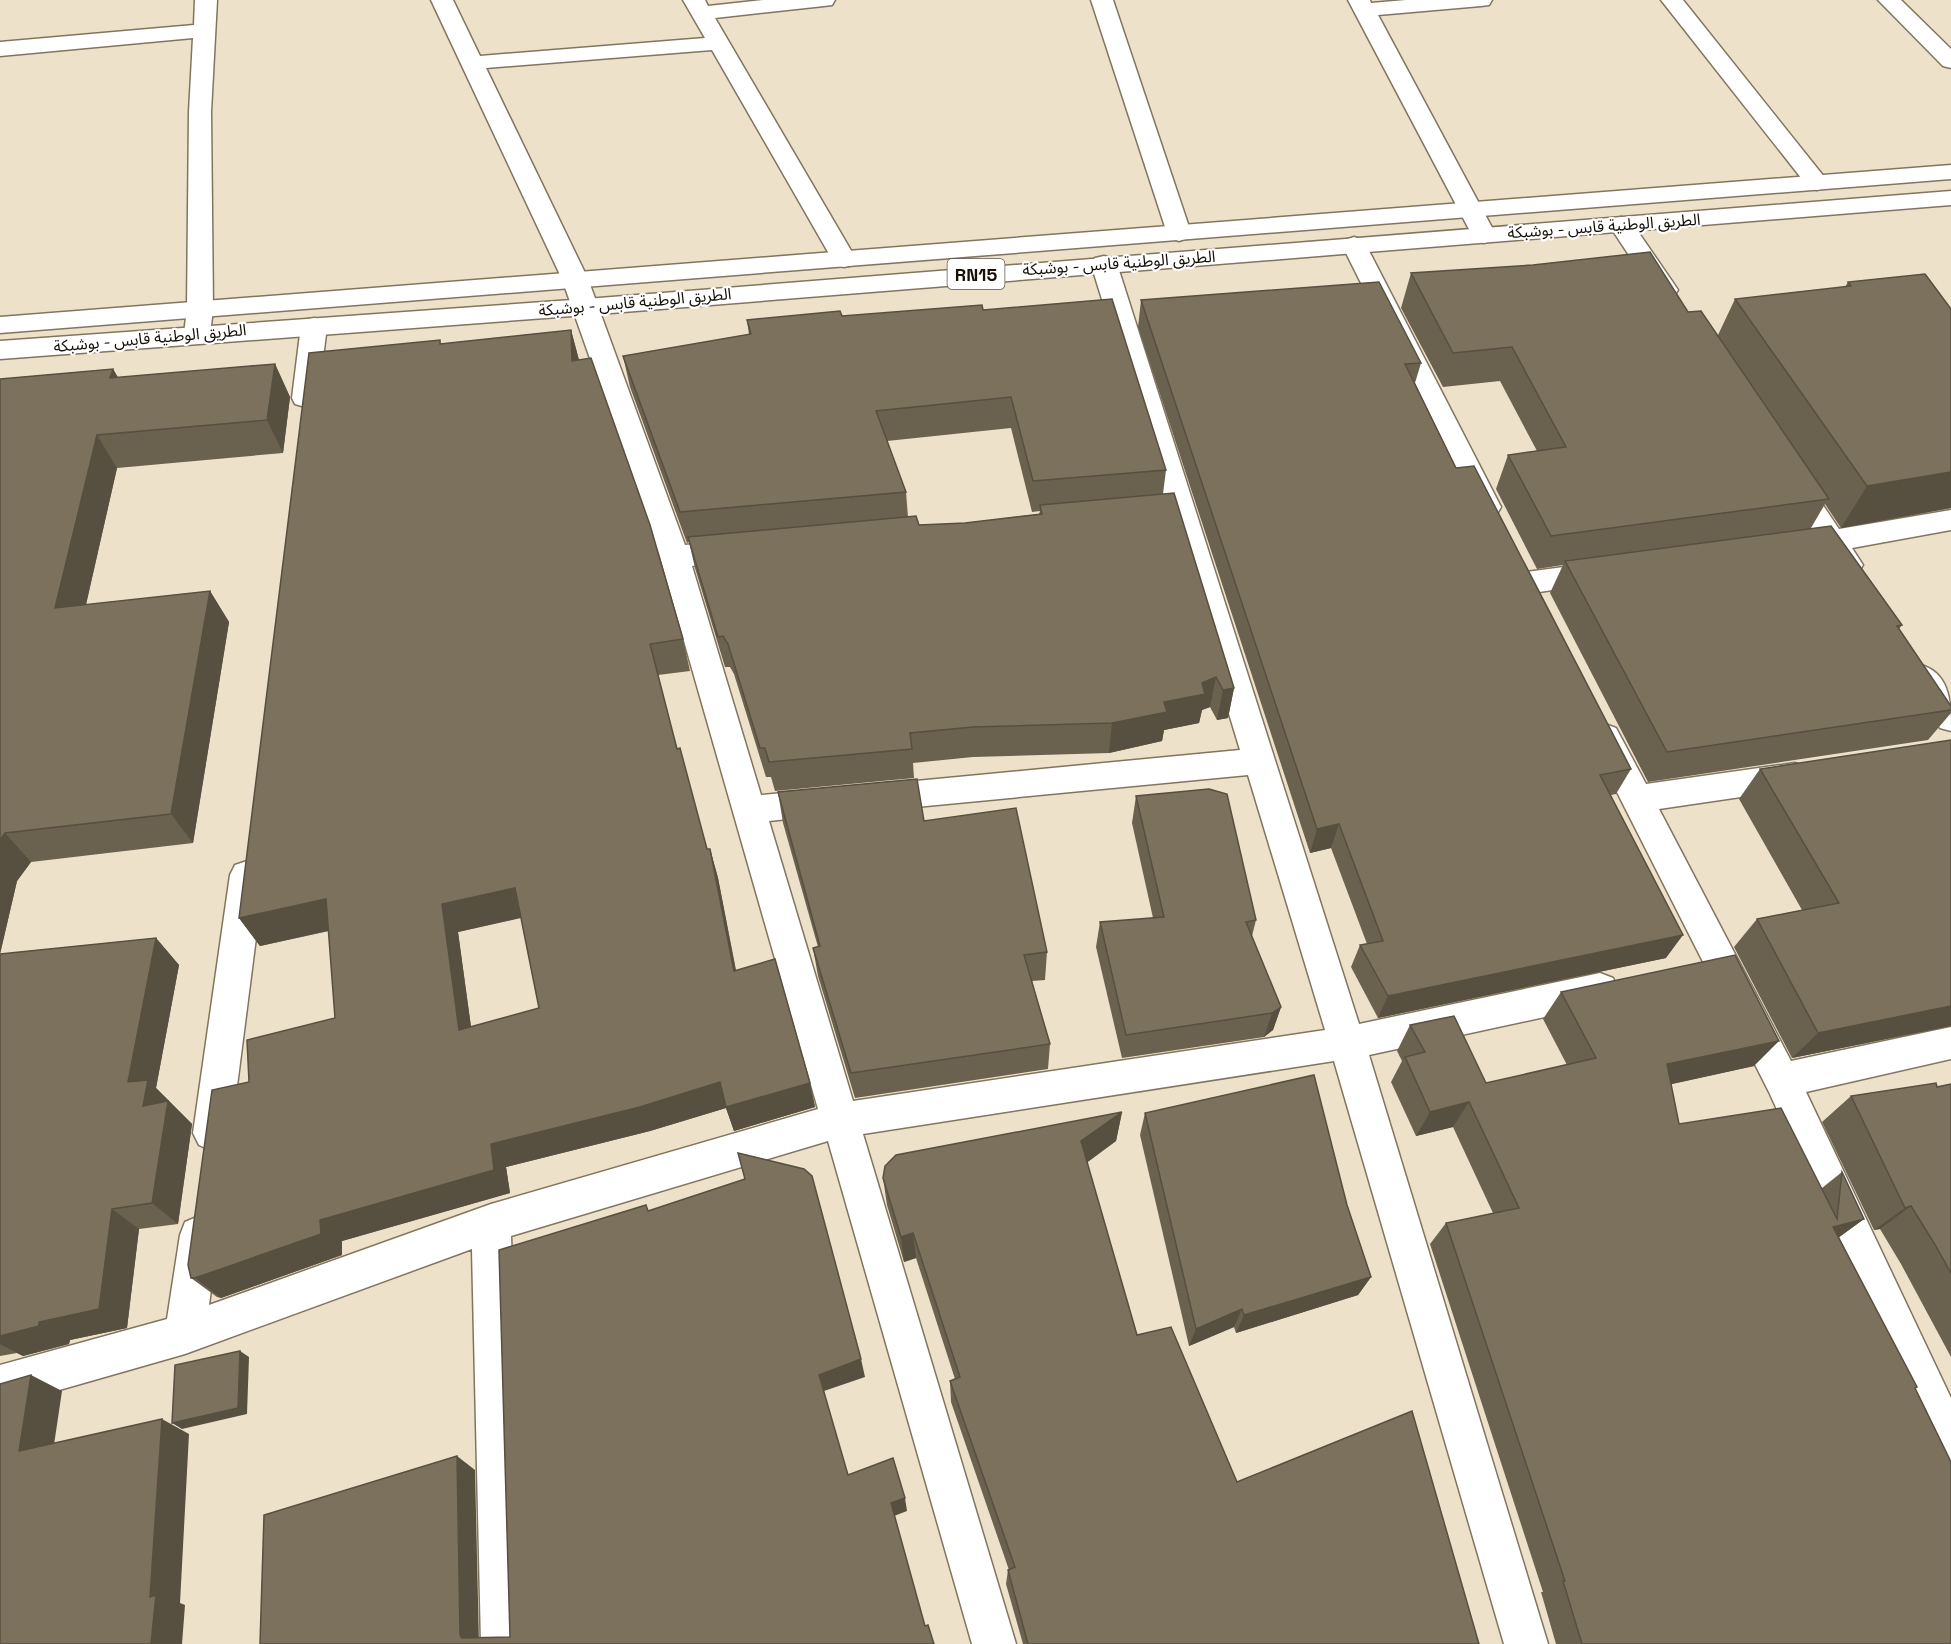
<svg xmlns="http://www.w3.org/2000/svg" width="1951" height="1644" viewBox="0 0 1951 1644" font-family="'Space Grotesk','Noto Sans Arabic',sans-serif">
<rect width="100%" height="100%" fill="#eee1c9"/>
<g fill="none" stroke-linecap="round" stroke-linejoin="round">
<defs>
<g id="minor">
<path d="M195 0H217L211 112 213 309 210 334 206 340 197 343 188 340 184 334 187 309 189 112 193 38 0 56V42L194 25Z"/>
<path d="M431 0H453L480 56 705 38 683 0H705L708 6 763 0H835L832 5 824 6 715 18 856 259 853 265 844 267 835 265 832 259 712 50 486 68 588 279 685 545 737 540 747 543 752 551 747 559 692 566 761 795 825 789 837 792 841 802 837 812 825 815 769 821 853 1101 1325 1030 1248 775 874 811 862 807 858 798 862 789 874 785 1240 750 1171 522 1135 525 1125 522 1121 515 1125 508 1165 502 1091 264 1095 258 1104 256 1113 258 1117 264 1359 1024 1600 973 1613 978 1618 989 1613 1000 1600 1005 1369 1055 1548 1644H1504L1334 1061 863 1134 1016 1644H972L828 1141 511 1236 525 1644H481L472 1249 185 1354 0 1407V1365L167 1319 180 1235 185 1222 199 1216 213 1222 218 1235 209 1305 491 1204 818 1109 660 557 562 279Z"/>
<path d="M1091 0H1113L1191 233 1188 238 1179 241 1170 238 1167 233Z"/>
<path d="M1348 0H1370L1371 3 1406 0H1492L1489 5 1481 6 1378 15 1496 235 1493 240 1484 243 1475 240 1472 235Z"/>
<path d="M1661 0H1683L1825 178 1829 183 1825 188 1817 190 1809 188Z"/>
<path d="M1878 0H1901L1951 49V68L1943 66Z"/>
<path d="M1621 217 1630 220 1674 284 1678 290 1674 296 1665 298 1656 296 1609 225 1612 220Z"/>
<path d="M1354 237 1363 240 1366 245 1501 507 1497 514 1487 517 1477 514 1473 507 1342 245 1345 240Z"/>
<path d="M314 318 323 320 327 326 318 398 315 404 305 407 295 404 292 398 301 326 305 320Z"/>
<path d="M1792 471 1802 474 1839 529 1951 510V530L1852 548 1863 565 1858 573C1837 579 1835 569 1825 553L1814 555 1804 551 1799 544 1804 537 1812 534 1778 481 1782 474Z"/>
<path d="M1602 562 1612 565 1617 573 1612 581 1526 594 1516 591 1511 583 1516 575 1526 572Z"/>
<path d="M1924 666C1951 676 1951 706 1951 731L1940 728 1909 678 1913 669Z"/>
<path d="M1605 724 1616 728 1646 784 1795 763 1806 767 1811 776 1806 785 1795 789 1659 809 1791 1061 1951 1027V1059L1806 1092 1951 1398V1465L1936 1459 1769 1092 1589 737 1594 728Z"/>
<path d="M247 861 259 865 264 875 231 1133 225 1145 212 1151 199 1145 193 1133 230 875 235 865Z"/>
</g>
<g id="major">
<path d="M1951 165V179L0 333V317Z"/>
<path d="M1951 191V205L586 315 0 359V341L586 299Z"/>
</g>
</defs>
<use href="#minor" stroke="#817560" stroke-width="3"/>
<use href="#major" stroke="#817560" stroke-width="3"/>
<use href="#minor" fill="#fff" fill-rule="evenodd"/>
<use href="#major" fill="#fff" fill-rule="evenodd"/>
</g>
<g fill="#6b614f" fill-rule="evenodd">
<path d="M1411 273 1688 312 1718 335 1735 299 1845 287 1848 282 1951 309V508L1841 528 1825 504 1811 528 1902 625 1899 629 1951 706V713L1928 740 1648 782 1550 593 1563 565 1537 569 1496 489 1508 455 1537 451 1500 381 1443 387 1401 308Z"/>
<path d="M1141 300 1421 363 1415 383 1456 468 1631 769 1616 794 1611 795 1666 958 1378 1018 1351 967 1360 945 1367 944 1331 848 1310 853 1138 327Z"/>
<path d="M983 310 1166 470 1163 494 1234 688 1228 718 1217 720 1210 707 1202 710 1199 723 1164 730 1162 741 1109 753 973 757 913 763 914 778 775 791 771 777H766L734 674 730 667H725L695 568 689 542 687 543 630 387 623 356 749 335 747 320ZM1011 428 1032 512 1040 511 1039 514 965 523 919 525 908 517 906 492 887 441Z"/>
<path d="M571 330 579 360 683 639 690 671 658 675 677 748 707 849H710L718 878 736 970 810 1083 815 1107 734 1131 726 1108 650 1131 506 1167 510 1193 342 1241V1255L221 1298 217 1297 191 1278 249 1082 335 1018 329 931 260 946 239 918 440 340 441 344ZM521 918 539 1008 471 1027 458 932Z"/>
<path d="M275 364 290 397 283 453 117 468 86 605 210 591 229 622 193 843 31 862 17 881 0 954V379L113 369 118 378Z"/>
<path d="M1760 769 1951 1026 1792 1058 1734 947 1757 919 1802 910 1739 799Z"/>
<path d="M778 792 924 821 1047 952 1045 980 1032 981 1050 1044 1048 1069 855 1098 818 976 813 948 818 947 783 823Z"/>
<path d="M1136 796 1256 920 1252 936 1281 1007 1273 1030 1264 1037 1122 1058 1096 947 1100 922 1153 918 1132 823Z"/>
<path d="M156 938 179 965 156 1088 192 1124 178 1224 139 1229 127 1328 70 1340 69 1344 23 1356 17 1353 0 1356V954Z"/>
<path d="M1561 992 1754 1066 1671 1084 1679 1124 1822 1188 1842 1172 1864 1219 1839 1237 1915 1389 1951 1644H1556L1541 1592H1543L1430 1244 1446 1223 1493 1213 1453 1127 1416 1136 1391 1082 1402 1061 1397 1051 1410 1025 1486 1083 1567 1065 1543 1019Z"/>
<path d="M1951 1084V1357L1901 1264 1880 1229 1874 1230 1822 1122 1851 1096 1937 1087Z"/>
<path d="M1122 1112 1116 1141 1087 1162 1137 1335 1237 1482 1479 1644H1023L1006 1584 1008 1570H1009L951 1402 950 1381 955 1379 916 1258 904 1262 887 1205 883 1178Z"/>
<path d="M1145 1113 1347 1205 1371 1277 1358 1295 1236 1333 1234 1327 1189 1346 1140 1135Z"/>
</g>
<g fill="#574f40">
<path d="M571 330 580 364 572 361Z"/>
<path d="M275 364 290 397 283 453 267 420Z"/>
<path d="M113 369 132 401 110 378Z"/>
<path d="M97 435 117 468 78 639 55 608Z"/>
<path d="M1951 472V508L1841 528 1867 486Z"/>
<path d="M210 591 229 622 193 843 171 814Z"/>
<path d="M1216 677 1210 707 1202 710 1199 723 1164 730 1162 741 1109 753 1112 723 1164 702 1202 683Z"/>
<path d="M1234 688 1228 718 1217 720 1223 690Z"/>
<path d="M1339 824 1331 848 1310 853 1317 829Z"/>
<path d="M5 833 31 862 17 881 0 954V840Z"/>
<path d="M710 849 718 878 741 998 734 971Z"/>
<path d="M515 888 528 916 458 932 475 1056 459 1030 442 904Z"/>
<path d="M326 899 345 927 260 946 239 918Z"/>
<path d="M1683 935 1666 958 1378 1018 1388 996Z"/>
<path d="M156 938 179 965 156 1088 192 1124 178 1224 152 1203 143 1106 128 1082Z"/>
<path d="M1951 1006V1026L1792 1058 1818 1033Z"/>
<path d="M1281 1007 1273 1030 1264 1037 1272 1013Z"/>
<path d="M1779 1041 1754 1066 1645 1090 1667 1064Z"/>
<path d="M720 1082 810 1083 815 1107 734 1131 726 1108 650 1131 506 1167 510 1193 342 1241V1255L221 1298 195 1278 320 1220 491 1144Z"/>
<path d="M1469 1102 1453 1127 1416 1136 1430 1112Z"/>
<path d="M1122 1112 1116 1141 1077 1170 1081 1141Z"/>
<path d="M1911 1206 1880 1229 1874 1230 1905 1208Z"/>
<path d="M112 1209 139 1229 127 1328 70 1340 69 1344 23 1356 0 1344V1336L39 1322Z"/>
<path d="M1864 1219 1834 1241 1833 1227Z"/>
<path d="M913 1233 916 1258 904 1262 901 1237Z"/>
<path d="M1371 1277 1358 1295 1236 1333 1244 1315Z"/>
<path d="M1242 1309 1234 1327 1189 1346 1196 1329Z"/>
<path d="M240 1351 249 1357 247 1414 182 1429 172 1423Z"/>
<path d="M861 1359 865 1377 824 1391 819 1375Z"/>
<path d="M31 1375 62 1391 51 1465 19 1451Z"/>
<path d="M162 1419 189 1434 180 1603 185 1605 182 1644H151L150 1597Z"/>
<path d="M457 1456 475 1470 479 1644 462 1638 460 1635Z"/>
<path d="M905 1498 907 1511 894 1516 891 1503Z"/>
</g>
<g fill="#7c715c" stroke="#574f40" stroke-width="1.5" fill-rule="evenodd">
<path d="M1650 252 1688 312 1701 311 1829 499 1551 536 1508 455 1566 447 1512 347 1453 353 1411 273 1533 265Z"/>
<path d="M1925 274 1951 309V472L1867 486 1735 299 1851 286 1848 282Z"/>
<path d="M1379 282 1421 363 1405 364 1456 468 1474 466 1631 769 1600 775 1683 935 1388 996 1360 945 1383 941 1339 824 1317 829 1141 300Z"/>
<path d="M1112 299 1166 470 1033 481 1011 397 876 411 906 492 680 512 623 356 751 334 747 320 840 311 842 316 982 305 983 310Z"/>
<path d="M571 330 572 361 591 358 650 525 683 639 650 644 677 749 680 748 707 849H710L734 971 775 959 810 1083 726 1107 720 1082 640 1107 491 1144 494 1170 320 1220 321 1234 195 1278H191L188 1265 212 1090 249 1082 247 1040 335 1018 326 899 239 918 309 353 440 340V344ZM515 888 539 1008 459 1030 442 904Z"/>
<path d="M275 364 267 420 97 435 55 608 210 591 171 814 5 833 0 840V379L113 369 110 378Z"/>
<path d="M1174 493 1234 688 1223 690 1216 677 1202 683 1205 694 1164 702 1167 712 1112 723 973 727 910 733 912 749 769 762 765 748H760L728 644 723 636 718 637 688 537 916 516 919 525 965 523 1042 514 1040 505Z"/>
<path d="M1831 526 1902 625 1897 626 1951 706V710L1667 752 1565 561Z"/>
<path d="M1951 740V1006L1818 1033 1757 919 1839 903 1760 769Z"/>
<path d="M917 779 924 821 1016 808 1047 952 1024 955 1050 1044 851 1073 813 948 820 946 778 792Z"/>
<path d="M1209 789 1227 794 1256 920 1246 922 1281 1007 1272 1013 1126 1035 1100 922 1164 917 1136 796Z"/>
<path d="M156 938 128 1082 148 1080 143 1106 168 1101 152 1203 112 1209 99 1309 39 1322V1326L0 1336V954Z"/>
<path d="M1735 955 1779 1041 1667 1064 1679 1124 1781 1108 1837 1219 1842 1172 1864 1219 1833 1227 1917 1387 1915 1388 1951 1462V1644H1582L1563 1581H1565L1446 1223 1519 1208 1469 1102 1430 1112 1405 1057 1425 1052 1410 1025 1454 1016 1486 1083 1596 1058 1561 992Z"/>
<path d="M1314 1075 1347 1205 1371 1277 1244 1315 1242 1309 1196 1329 1145 1113Z"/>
<path d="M1936 1083 1937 1087 1951 1084V1273L1934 1243 1911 1206 1905 1208 1851 1096Z"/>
<path d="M1122 1112 1081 1141 1137 1335 1171 1327 1237 1482 1412 1411 1479 1644H1028L1008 1570 1015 1567 950 1381 960 1377 913 1233 901 1237 883 1178 885 1166 896 1155Z"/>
<path d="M738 1153 804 1169 812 1176 861 1359 819 1375 848 1475 893 1458 905 1498 891 1503 925 1626 928 1625 934 1644H260L264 1515 457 1456 460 1635 462 1638 510 1637 499 1250 646 1205 648 1211 745 1179Z"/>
<path d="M240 1351 238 1408 172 1423 175 1365Z"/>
<path d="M31 1375 19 1451 162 1419 150 1597 156 1595 151 1644H0V1384Z"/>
</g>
<g text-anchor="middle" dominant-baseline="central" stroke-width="4.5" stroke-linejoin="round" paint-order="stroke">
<g font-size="16" fill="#151008" stroke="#fff">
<text transform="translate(1604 226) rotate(-4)">الطريق الوطنية قابس - بوشبكة</text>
<text transform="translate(1119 263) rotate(-4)">الطريق الوطنية قابس - بوشبكة</text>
<text transform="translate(635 302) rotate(-5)">الطريق الوطنية قابس - بوشبكة</text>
<text transform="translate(150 338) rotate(-5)">الطريق الوطنية قابس - بوشبكة</text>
</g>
<rect fill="#fff" stroke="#5b5852" stroke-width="1.5" x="947.5" y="259" width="57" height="30" rx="4.5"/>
<g font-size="18" font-weight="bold" fill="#151008">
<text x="976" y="274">RN15</text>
</g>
</g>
</svg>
